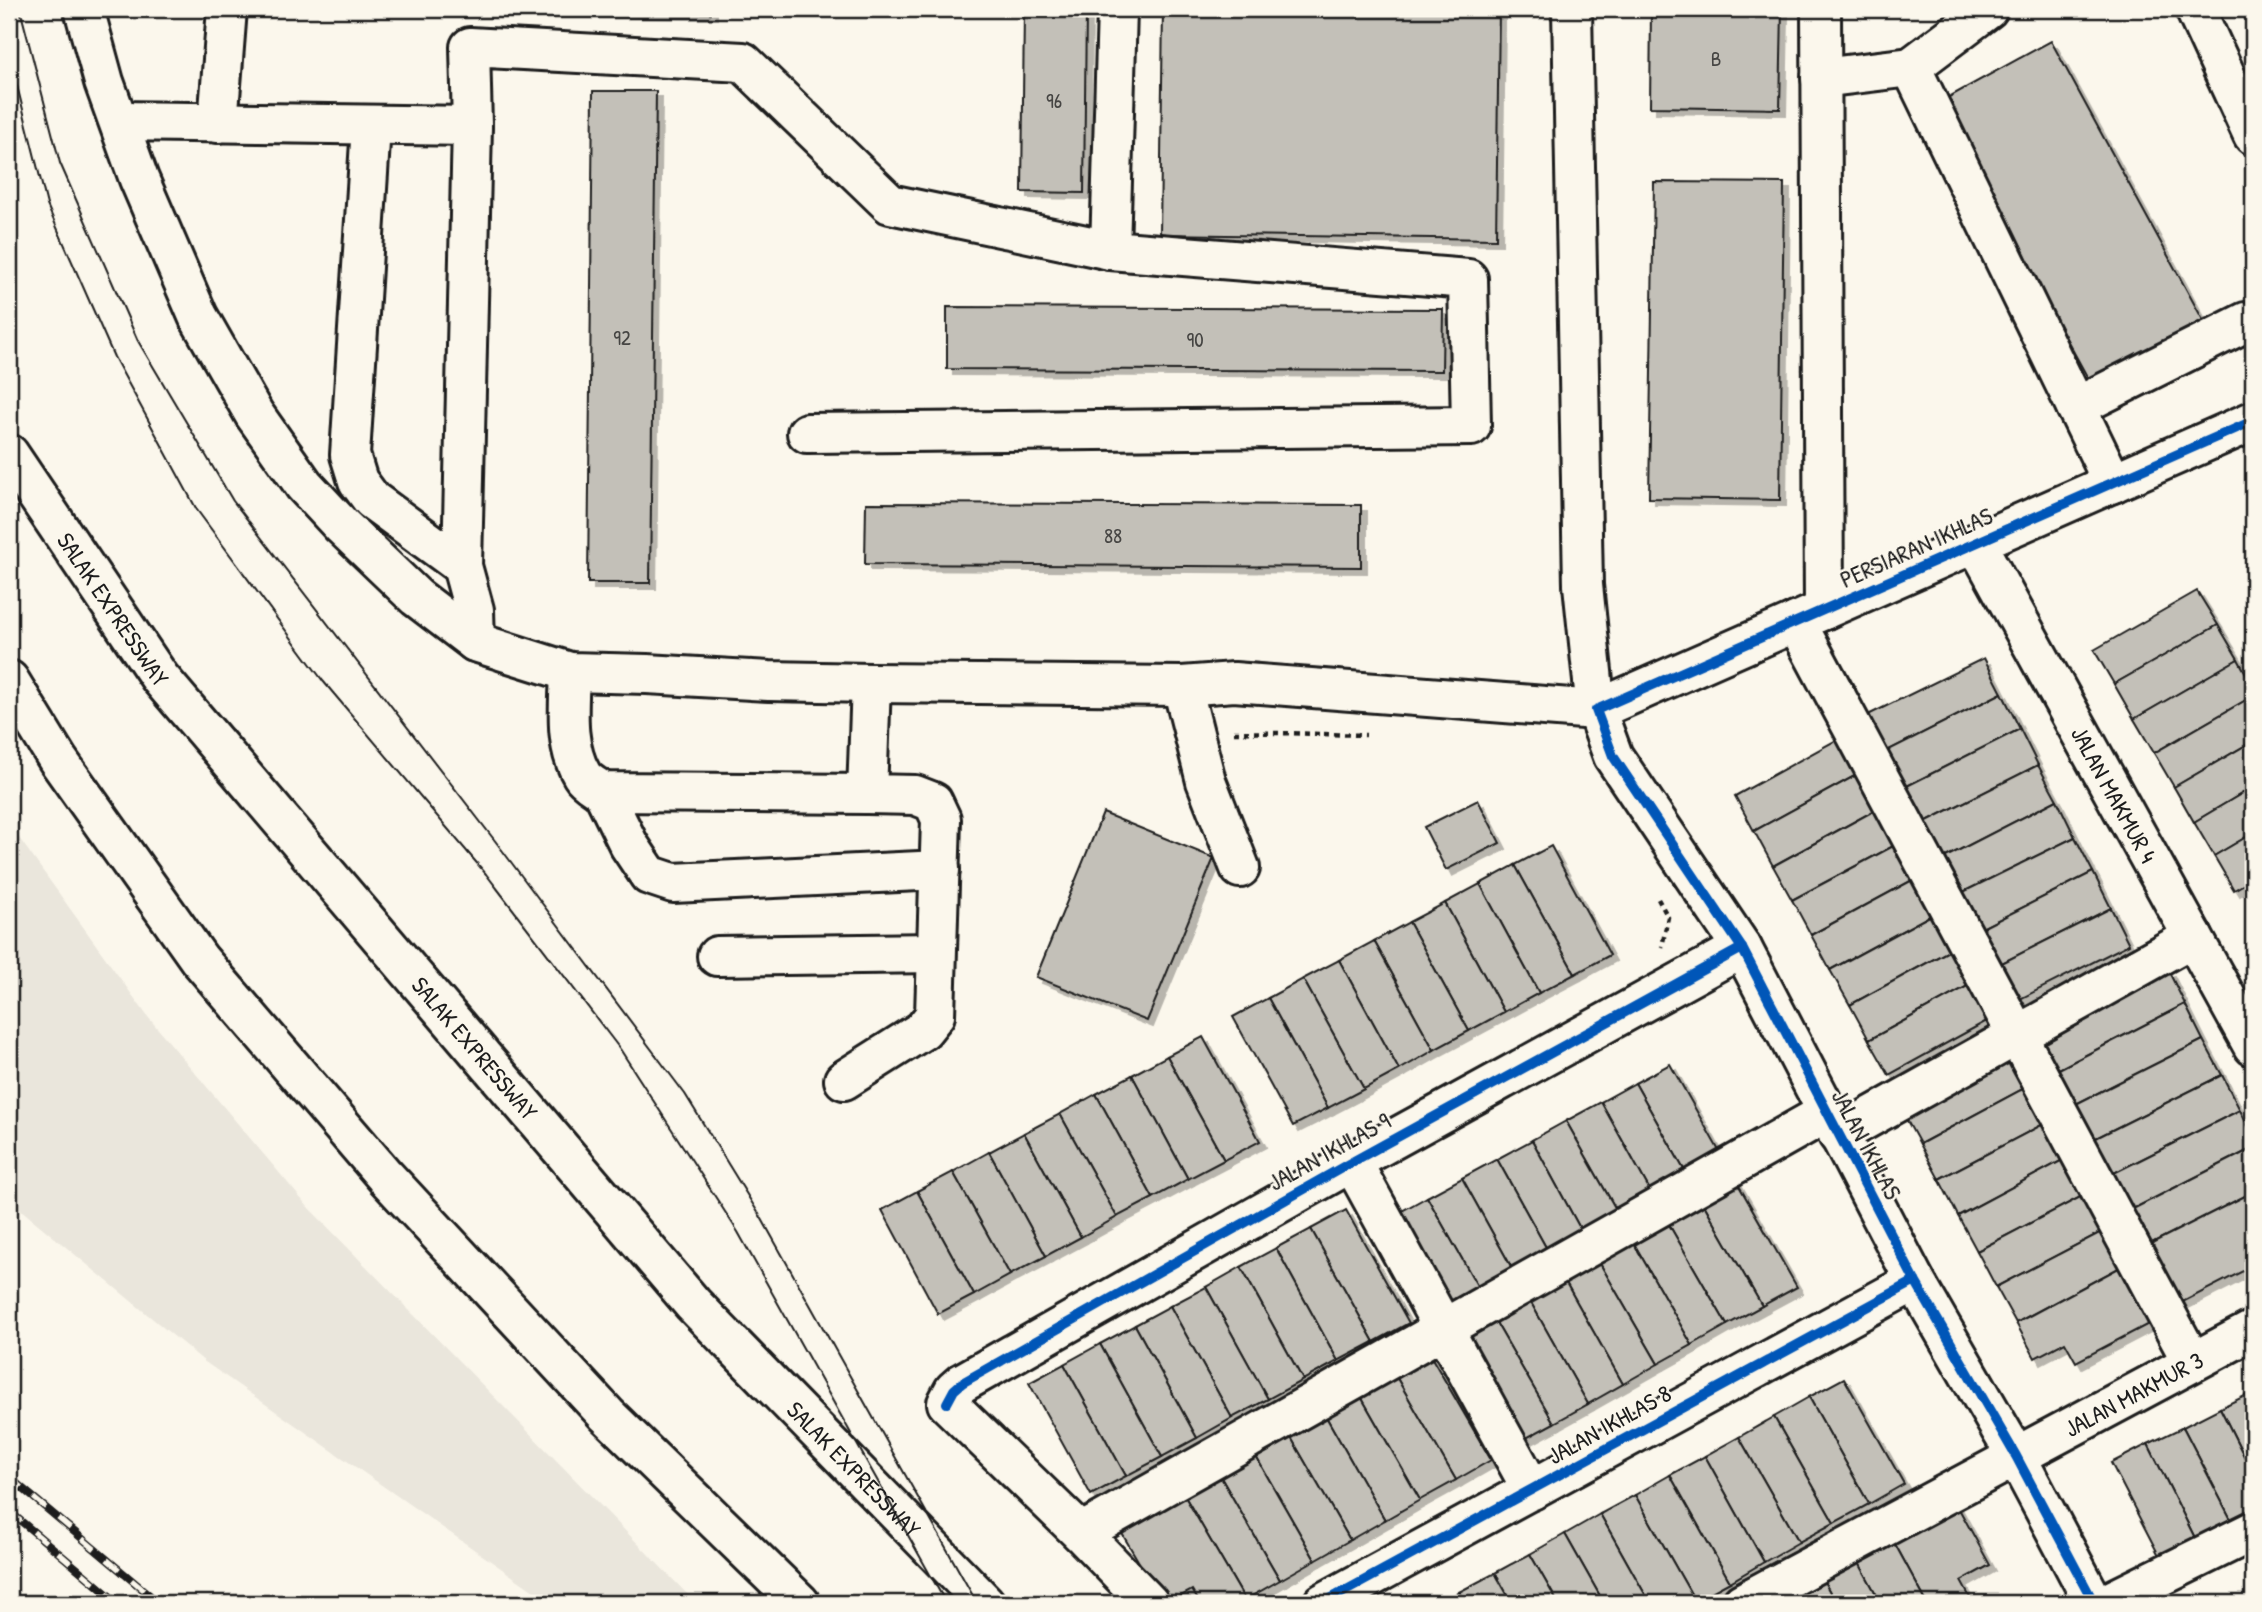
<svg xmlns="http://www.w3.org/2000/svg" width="2262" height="1612" viewBox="0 0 2262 1612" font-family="'Patrick Hand',sans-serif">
<defs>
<filter id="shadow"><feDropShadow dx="6" dy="6" stdDeviation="0" flood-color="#0004"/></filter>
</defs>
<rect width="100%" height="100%" fill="#fbf7ec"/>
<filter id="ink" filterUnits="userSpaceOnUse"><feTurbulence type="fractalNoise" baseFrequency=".0143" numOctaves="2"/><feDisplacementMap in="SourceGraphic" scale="14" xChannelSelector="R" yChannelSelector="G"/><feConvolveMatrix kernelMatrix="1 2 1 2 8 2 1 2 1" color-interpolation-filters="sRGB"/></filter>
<g filter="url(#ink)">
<path fill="#eae6dc" d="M9 824 148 1017 308 1207 696 1603H551L205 1362 9 1200Z"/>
<g fill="#c3c0b8" stroke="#1c1c1c" stroke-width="2" filter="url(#shadow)">
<path d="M445 9H711V13Z"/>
<path d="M1024 9H1086L1084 193 1022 192Z"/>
<path d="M1163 9H1499L1496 239 1160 234Z"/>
<path d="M1651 9H1782L1780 109 1650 107Z"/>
<path d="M2051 41 2203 320 2090 382 1938 103Z"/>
<path d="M593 91H656L650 583H588Z"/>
<path d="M1654 182 1784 183 1780 500 1649 498Z"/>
<path d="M947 307 1443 309 1442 371 947 369Z"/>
<path d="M866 503 1361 505V567L865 564Z"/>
<path d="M2197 591 2218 625 2114 684 2094 650Z"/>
<path d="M2218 625 2238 659 2134 719 2114 684Z"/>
<path d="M1984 658 2002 693 1885 752 1866 716Z"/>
<path d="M2238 659 2253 686V696L2154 753 2134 719Z"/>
<path d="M2002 693 2020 729 1903 788 1885 752Z"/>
<path d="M2253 696V741L2174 787 2154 753Z"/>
<path d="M2020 729 2038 765 1921 824 1903 788Z"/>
<path d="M1840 738 1860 773 1754 831 1735 796Z"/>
<path d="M2253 741V787L2194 822 2174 787Z"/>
<path d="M2038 765 2057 800 1940 860 1921 824Z"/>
<path d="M1860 773 1879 808 1773 866 1754 831Z"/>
<path d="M2253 787V833L2214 856 2194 822Z"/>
<path d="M1478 800 1500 843 1446 870 1424 827Z"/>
<path d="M2057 800 2075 837 1957 895 1940 860Z"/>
<path d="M1879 808 1899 843 1792 900 1773 866Z"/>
<path d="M1103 813 1214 858 1147 1021 1036 977Z"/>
<path d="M2253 833V879L2234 890 2214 856Z"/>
<path d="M2075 837 2093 872 1976 931 1957 895Z"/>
<path d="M1899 843 1918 877 1811 935 1792 900Z"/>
<path d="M1551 846 1610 955 1575 974 1515 865Z"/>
<path d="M1515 865 1575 974 1539 993 1480 884Z"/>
<path d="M2093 872 2111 908 1994 967 1976 931Z"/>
<path d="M1918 877 1937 912 1830 970 1811 935Z"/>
<path d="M1480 884 1539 993 1504 1012 1445 903Z"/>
<path d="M1445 903 1504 1012 1469 1031 1409 922Z"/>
<path d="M2111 908 2129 944 2012 1003 1994 967Z"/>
<path d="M1937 912 1956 947 1850 1005 1830 970Z"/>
<path d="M1409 922 1469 1031 1434 1050 1374 941Z"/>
<path d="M1374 941 1434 1050 1399 1070 1339 960Z"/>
<path d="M1956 947 1975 982 1869 1040 1850 1005Z"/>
<path d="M1339 960 1399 1070 1364 1089 1303 979Z"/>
<path d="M2168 970 2185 1004 2055 1071 2037 1035Z"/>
<path d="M1303 979 1364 1089 1328 1108 1268 998Z"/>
<path d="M1975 982 1994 1017 1889 1075 1869 1040Z"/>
<path d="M1268 998 1328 1108 1293 1126 1233 1017Z"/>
<path d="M2185 1004 2203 1040 2072 1106 2055 1071Z"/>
<path d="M1203 1037 1260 1141 1224 1160 1167 1056Z"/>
<path d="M2203 1040 2222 1075 2090 1141 2072 1106Z"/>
<path d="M2015 1048 2034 1083 1920 1144 1900 1108Z"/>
<path d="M1167 1056 1224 1160 1188 1179 1132 1075Z"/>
<path d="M1670 1064 1722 1156 1687 1175 1635 1083Z"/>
<path d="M1132 1075 1188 1179 1153 1198 1096 1094Z"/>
<path d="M2222 1075 2240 1110 2108 1176 2090 1141Z"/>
<path d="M1635 1083 1687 1175 1652 1194 1601 1102Z"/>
<path d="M2034 1083 2053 1119 1939 1179 1920 1144Z"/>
<path d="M1096 1094 1153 1198 1117 1217 1060 1114Z"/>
<path d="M1601 1102 1652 1194 1618 1213 1566 1121Z"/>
<path d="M2240 1110 2253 1137V1148L2127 1212 2108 1176Z"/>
<path d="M1060 1114 1117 1217 1081 1237 1024 1133Z"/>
<path d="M2053 1119 2072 1155 1958 1216 1939 1179Z"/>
<path d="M1566 1121 1618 1213 1582 1232 1532 1140Z"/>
<path d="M1024 1133 1081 1237 1046 1256 989 1152Z"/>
<path d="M1532 1140 1582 1232 1548 1251 1497 1159Z"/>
<path d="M2253 1148V1192L2144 1247 2127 1212Z"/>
<path d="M989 1152 1046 1256 1010 1275 953 1172Z"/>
<path d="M2072 1155 2092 1191 1977 1251 1958 1216Z"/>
<path d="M1497 1159 1548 1251 1513 1270 1462 1178Z"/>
<path d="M953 1172 1010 1275 974 1295 917 1191Z"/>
<path d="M1734 1177 1797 1287 1762 1306 1699 1196Z"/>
<path d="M1462 1178 1513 1270 1479 1289 1427 1197Z"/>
<path d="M917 1191 974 1295 938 1314 882 1210Z"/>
<path d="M2092 1191 2111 1227 1996 1287 1977 1251Z"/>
<path d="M2253 1192V1266L2175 1306 2144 1247Z"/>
<path d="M1699 1196 1762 1306 1727 1325 1664 1216Z"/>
<path d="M1427 1197 1479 1289 1444 1308 1393 1216Z"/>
<path d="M1346 1210 1409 1323 1374 1342 1311 1229Z"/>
<path d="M1664 1216 1727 1325 1692 1345 1629 1235Z"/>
<path d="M2111 1227 2130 1262 2016 1323 1996 1287Z"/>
<path d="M1311 1229 1374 1342 1338 1361 1276 1248Z"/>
<path d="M1629 1235 1692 1345 1658 1364 1595 1255Z"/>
<path d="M1276 1248 1338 1361 1303 1380 1241 1267Z"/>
<path d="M1595 1255 1658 1364 1623 1384 1561 1274Z"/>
<path d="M2130 1262 2160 1318 2076 1362 2065 1342 2035 1358 2016 1323Z"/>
<path d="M1241 1267 1303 1380 1268 1399 1206 1287Z"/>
<path d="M1561 1274 1623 1384 1588 1404 1526 1294Z"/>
<path d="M1206 1287 1268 1399 1232 1418 1170 1306Z"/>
<path d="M1526 1294 1588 1404 1554 1423 1491 1314Z"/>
<path d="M1170 1306 1232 1418 1197 1438 1135 1325Z"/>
<path d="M1491 1314 1554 1423 1519 1442 1456 1333Z"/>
<path d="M1135 1325 1197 1438 1162 1457 1100 1344Z"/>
<path d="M1100 1344 1162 1457 1126 1476 1064 1364Z"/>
<path d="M1426 1348 1491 1460 1456 1480 1391 1368Z"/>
<path d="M1064 1364 1126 1476 1091 1495 1029 1383Z"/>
<path d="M1391 1368 1456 1480 1420 1500 1356 1388Z"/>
<path d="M1844 1378 1904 1484 1869 1504 1809 1397Z"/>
<path d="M1356 1388 1420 1500 1385 1520 1321 1408Z"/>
<path d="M2253 1392V1474L2220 1408Z"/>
<path d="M1809 1397 1869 1504 1834 1523 1774 1417Z"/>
<path d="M1321 1408 1385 1520 1350 1540 1286 1429Z"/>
<path d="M2220 1408 2253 1474V1525L2238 1533 2183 1427Z"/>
<path d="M1774 1417 1834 1523 1799 1542 1739 1437Z"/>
<path d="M2183 1427 2238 1533 2201 1550 2148 1444Z"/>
<path d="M1286 1429 1350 1540 1315 1560 1251 1448Z"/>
<path d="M1739 1437 1799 1542 1764 1562 1705 1456Z"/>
<path d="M2148 1444 2201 1550 2166 1569 2111 1463Z"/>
<path d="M1251 1448 1315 1560 1280 1580 1216 1469Z"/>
<path d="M1705 1456 1764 1562 1730 1582 1670 1475Z"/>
<path d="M1216 1469 1280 1580 1245 1600 1180 1488Z"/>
<path d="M1670 1475 1730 1582 1695 1601 1635 1495Z"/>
<path d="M1180 1488 1245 1600 1240 1603H1200L1192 1590 1168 1603H1163L1117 1525Z"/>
<path d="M1635 1495 1695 1601 1691 1603H1650L1600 1514Z"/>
<path d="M1953 1498 1990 1565 1961 1581 1973 1603H1927L1889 1533Z"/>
<path d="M1600 1514 1650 1603H1604L1565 1534Z"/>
<path d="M1889 1533 1927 1603H1881L1853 1552Z"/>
<path d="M1565 1534 1604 1603H1558L1530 1554Z"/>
<path d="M1853 1552 1881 1603H1836L1818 1571Z"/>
<path d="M1530 1554 1558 1603H1512L1495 1573Z"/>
<path d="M1818 1571 1836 1603H1789L1782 1591Z"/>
<path d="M1495 1573 1512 1603H1466L1459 1592Z"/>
<path d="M1459 1592 1466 1603H1440Z"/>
</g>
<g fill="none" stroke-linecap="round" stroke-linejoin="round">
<defs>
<g id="minor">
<path d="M84 9 104 82 139 179 198 316 254 414 304 485 342 526 416 597 475 642 570 672 647 674 769 681 871 683 1182 686 1234 682 1596 710 2253 421"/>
<path d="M1572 9 1583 585 1596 710 1613 756 1742 948 1915 1281 2016 1456 2094 1603"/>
<path d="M1821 9 1824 610"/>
<path d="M2195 9 2253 135"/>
<path d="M1911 67 1988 9"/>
<path d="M1821 78 1911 67 2113 483"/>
<path d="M119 121 472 126"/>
<path d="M218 123 227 9"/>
<path d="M371 126 350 455 358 481 372 500 462 566"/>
<path d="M1110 250 1117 9"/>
<path d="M2076 407 2246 322"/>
<path id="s1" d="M1976 543 2253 1046"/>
<path d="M1796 622 2192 1362"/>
<path d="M475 642 474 610 462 566 472 126 470 47 743 62 890 204 1110 250 1468 279 1471 426 807 433"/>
<path d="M570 672C569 706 564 745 582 775 586 782 597 787 603 792L867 794"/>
<path d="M1182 686 1206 781 1240 868"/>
<path d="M603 792 629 845 649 875 673 883 940 870"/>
<path d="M717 956 936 953"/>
<path d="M844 1080 923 1030 935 1015 941 819 933 802 915 795 867 794 871 683"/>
<path d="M1838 1135 2193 937"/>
<path d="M1352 1162 1532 1490"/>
<path d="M1081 1533 1826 1113"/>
<path d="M1149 1603 1081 1533 947 1403 954 1390 962 1383 1352 1162 1742 948"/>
<path d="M1323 1603 1915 1281"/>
<path id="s2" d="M1742 1603 2253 1330"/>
<path d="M2107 1603 2253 1531"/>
</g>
<g id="highway">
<path id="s3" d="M9 454 160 678 693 1304 985 1603"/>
<path d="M9 680 58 760 199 959 384 1175 607 1415 800 1603"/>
</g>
</defs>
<use href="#minor" stroke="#1c1c1c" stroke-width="44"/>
<use href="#highway" stroke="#1c1c1c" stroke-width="44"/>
<g stroke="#1c1c1c" stroke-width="4.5" stroke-dasharray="5 5" stroke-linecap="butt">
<path d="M1234 732 1366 735"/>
<path d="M1658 899 1668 917 1662 947"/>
</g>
<use href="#minor" stroke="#fbf7ec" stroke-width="38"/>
<use href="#highway" stroke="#fbf7ec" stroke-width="38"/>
<g stroke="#1c1c1c" stroke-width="2">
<path d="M20 9 60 163 138 341 233 501 496 842 685 1094 762 1219 977 1603"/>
<path d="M9 54 47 205 114 357 197 510 323 681 486 874 620 1049 738 1232 946 1603"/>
</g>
<defs>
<g id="rail">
<path d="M9 1477 159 1603"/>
<path d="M9 1511 118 1603"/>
</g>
</defs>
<use href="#rail" stroke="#1c1c1c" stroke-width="8"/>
<use href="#rail" stroke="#fbf7ec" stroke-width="5" stroke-dasharray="16" stroke-linecap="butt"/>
<defs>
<g id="cycleway">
<path d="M947 1403 954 1390 962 1383 1352 1162 1742 948"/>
<path d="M1323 1603 1915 1281"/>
<path d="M2094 1603 2016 1456 1915 1281 1742 948 1613 756 1596 710 2253 421"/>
</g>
</defs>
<use href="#cycleway" stroke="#fbf7ec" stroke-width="15"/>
<use href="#cycleway" stroke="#0057b8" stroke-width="10"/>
</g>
</g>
<g text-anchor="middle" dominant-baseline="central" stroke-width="5" stroke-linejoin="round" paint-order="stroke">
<g font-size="21" fill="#464543">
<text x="1716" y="58">B</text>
<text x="1054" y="100">96</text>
<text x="622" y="337">92</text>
<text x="1195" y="339">90</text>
<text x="1113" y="535">88</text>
</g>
<g font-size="24" fill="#1c1c1c" stroke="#fbf7ec">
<text transform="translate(1916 547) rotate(-24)">PERSIARAN IKHLAS</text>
<text stroke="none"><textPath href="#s3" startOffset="187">SALAK EXPRESSWAY</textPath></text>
<text stroke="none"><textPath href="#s1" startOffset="287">JALAN MAKMUR 4</textPath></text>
<text stroke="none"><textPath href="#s3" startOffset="756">SALAK EXPRESSWAY</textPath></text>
<text transform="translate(1867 1144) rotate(62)">JALAN IKHLAS</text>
<text transform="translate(1329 1151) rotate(-29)">JALAN IKHLAS 9</text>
<text stroke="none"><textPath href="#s2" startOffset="444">JALAN MAKMUR 3</textPath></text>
<text transform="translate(1609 1424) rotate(-29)">JALAN IKHLAS 8</text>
<text stroke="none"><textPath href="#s3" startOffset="1323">SALAK EXPRESSWAY</textPath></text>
</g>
</g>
<rect width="2262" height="1612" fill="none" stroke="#fbf7ec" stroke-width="35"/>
<rect x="18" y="18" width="2227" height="1577" fill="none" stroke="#1c1c1c" stroke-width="2.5" filter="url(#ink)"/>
</svg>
